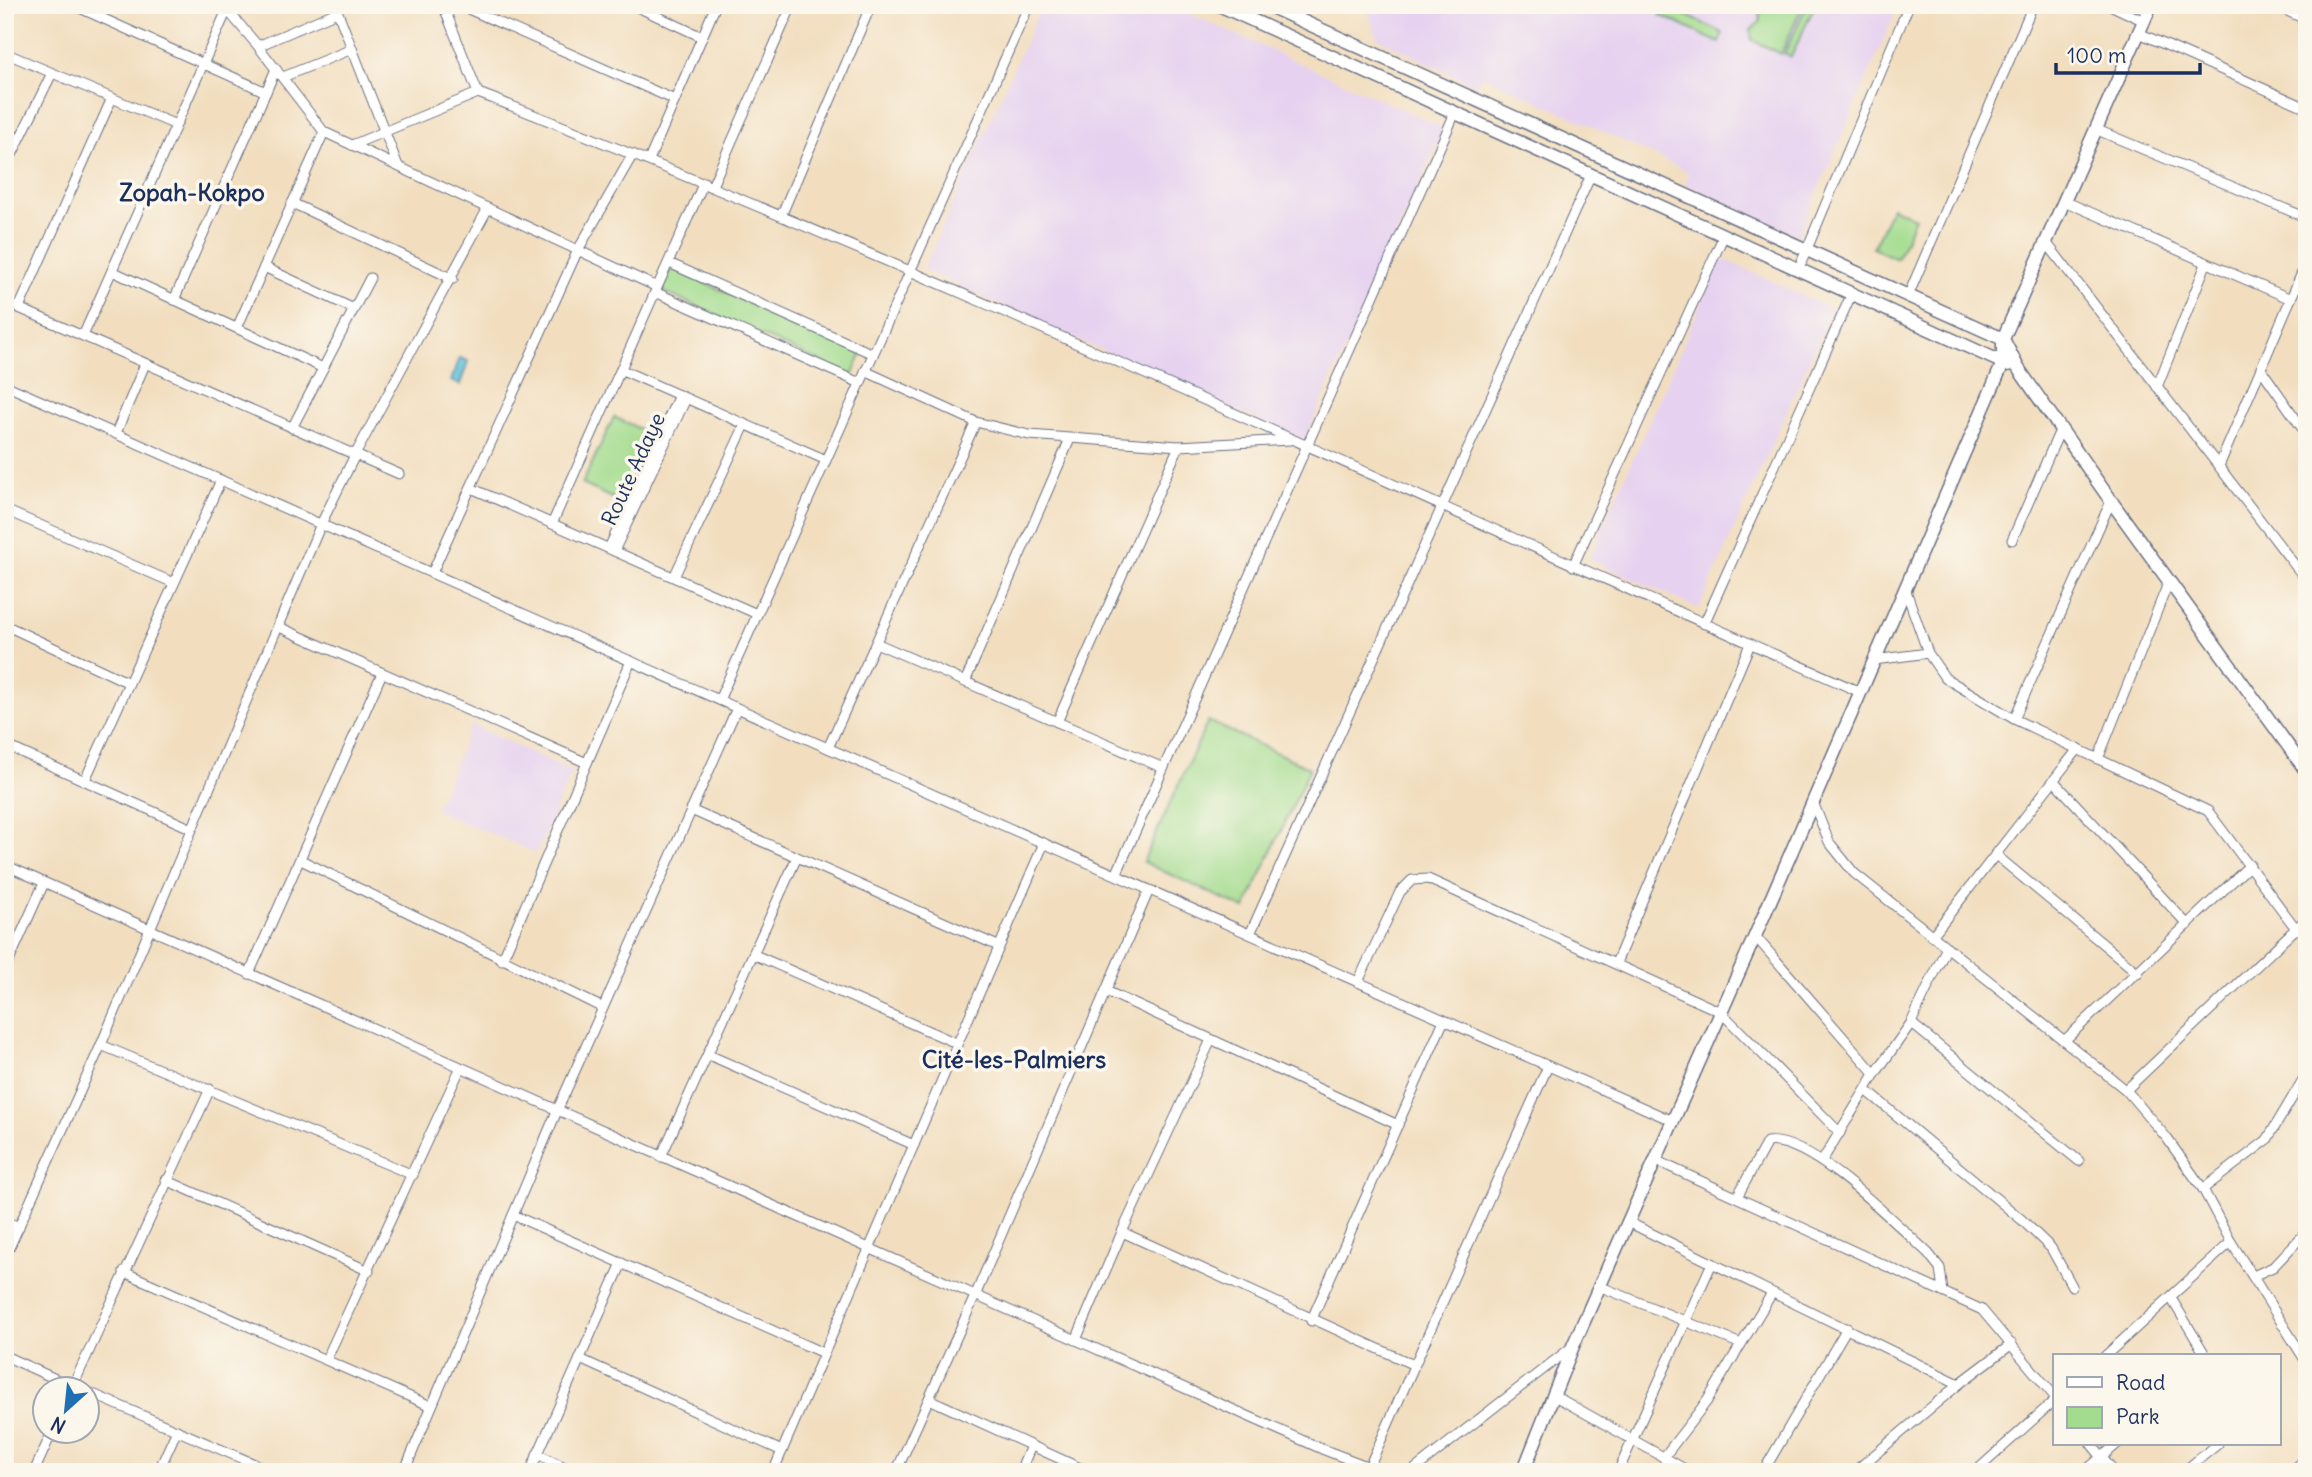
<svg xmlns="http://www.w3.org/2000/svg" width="2312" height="1477" viewBox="0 0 2312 1477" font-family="Delius,sans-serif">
<rect width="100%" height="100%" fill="#fbf7ec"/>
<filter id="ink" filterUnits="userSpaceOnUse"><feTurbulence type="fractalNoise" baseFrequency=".0143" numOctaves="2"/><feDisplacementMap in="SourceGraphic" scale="14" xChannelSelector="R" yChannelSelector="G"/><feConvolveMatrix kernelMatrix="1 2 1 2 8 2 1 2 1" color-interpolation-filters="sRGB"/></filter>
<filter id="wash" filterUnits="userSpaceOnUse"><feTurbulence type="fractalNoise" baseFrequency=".00686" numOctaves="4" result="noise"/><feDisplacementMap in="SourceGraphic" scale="28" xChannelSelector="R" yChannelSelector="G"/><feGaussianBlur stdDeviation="1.57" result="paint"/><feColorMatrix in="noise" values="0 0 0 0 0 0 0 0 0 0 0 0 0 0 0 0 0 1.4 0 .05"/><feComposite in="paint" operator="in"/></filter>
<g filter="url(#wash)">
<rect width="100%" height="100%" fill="#f2debf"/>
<g fill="#e6d2f0">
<path d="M1042 5H1170L1444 128 1304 441 923 270Z"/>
<path d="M1366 5H1899L1798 236 1685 184 1689 172 1482 75 1476 86 1377 38Z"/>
<path d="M1721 258 1832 309 1699 609 1589 559Z"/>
<path d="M471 725 572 771 536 853 435 810Z"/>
</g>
<g fill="#a3dc8e" stroke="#5f8676" stroke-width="2">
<path d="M1665 5 1723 33 1719 43 1660 15Z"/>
<path d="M1767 5H1803L1781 54 1752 40 1751 30 1760 22V12Z"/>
<path d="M1807 5H1815L1791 57 1784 54Z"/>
<path d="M1892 207 1915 218 1897 259 1873 248Z"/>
<path d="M672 268 862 353 852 376 662 291Z"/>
<path d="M614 417 652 435 621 502 582 484Z"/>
<path d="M1208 721 1310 768 1245 909 1143 862Z"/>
</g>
<path fill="#5dc3da" stroke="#3c799c" stroke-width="2" d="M460 358 468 361 460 385 451 381Z"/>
</g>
<g filter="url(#ink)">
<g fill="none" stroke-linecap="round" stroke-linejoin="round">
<defs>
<g id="minor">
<path d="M73 5 266 92"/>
<path d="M223 5 258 46 324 132 657 287"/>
<path d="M335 5 398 166"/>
<path d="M443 5 478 93"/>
<path d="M459 5 675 100"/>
<path d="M633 5 702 37"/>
<path d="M2110 5 2144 21"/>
<path d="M2274 5 2307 20"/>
<path d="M2139 33 2307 108"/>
<path d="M258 46 337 12"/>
<path d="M5 53 176 125"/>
<path d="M283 77 352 49"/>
<path d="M2095 129 2307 218"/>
<path d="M352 145 478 93 494 99C956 281 1406 493 1860 692"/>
<path d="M649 160 716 5"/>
<path d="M5 169 52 73"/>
<path d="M712 186 792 5"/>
<path d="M2064 201 2291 299"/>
<path d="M292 203 453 279"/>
<path d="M781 216 871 5"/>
<path d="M2046 242 2307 581"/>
<path d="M669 263 873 354"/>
<path d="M264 267 354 309"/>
<path d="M1799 268 1909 5"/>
<path d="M112 271 323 368"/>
<path d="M655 292 860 383"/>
<path d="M1908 296 2033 5"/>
<path d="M174 300 276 69"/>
<path d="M5 302 399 474"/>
<path d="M19 308 112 98"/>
<path d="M237 328 324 132"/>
<path d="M83 336 227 10"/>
<path d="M2261 369 2307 435"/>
<path d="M622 370 826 460"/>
<path d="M865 371 976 422 1029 435 1179 446 1290 440"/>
<path d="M5 385 1673 1121"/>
<path d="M2157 387 2206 264"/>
<path d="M292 428 370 278"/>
<path d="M116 433 145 364"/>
<path d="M2219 466 2307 261"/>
<path d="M471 488 757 614"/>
<path d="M5 510 174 583"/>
<path d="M552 524 704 182"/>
<path d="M2012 540 2061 428"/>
<path d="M609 548 679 395"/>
<path d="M614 551 684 403"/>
<path d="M1573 566 1724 235"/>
<path d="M432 573 578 250 633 154"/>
<path d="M674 577 745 425"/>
<path d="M1905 588 1928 653 1945 678 2014 719 2208 811 2297 930"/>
<path d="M1704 624 1852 293"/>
<path d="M5 625 129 683"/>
<path d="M279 627 587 763"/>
<path d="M876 643 1163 768"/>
<path d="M1874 660 1928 653"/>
<path d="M965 682 1070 439"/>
<path d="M719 700 1029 5"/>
<path d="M2014 719 2111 501"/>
<path d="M1057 722 1179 446"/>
<path d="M5 745 190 828"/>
<path d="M828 748 976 422"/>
<path d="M2098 759 2169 581"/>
<path d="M85 780 221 480"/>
<path d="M2054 781 2188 925"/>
<path d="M1813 802 1829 842 1854 873 2126 1090 2166 1137 2203 1189 2231 1242 2307 1363"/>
<path d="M691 810 998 946"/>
<path d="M1997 856 2138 973"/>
<path d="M301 860 603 1008"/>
<path d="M5 865 1322 1449 1382 1472"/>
<path d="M1116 875 1455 113"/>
<path d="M1250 934 1591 175"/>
<path d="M1755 936 1875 1074"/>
<path d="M1932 936 2078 749"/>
<path d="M755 955 956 1043"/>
<path d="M502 960 631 661"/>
<path d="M1616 963 1750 644"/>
<path d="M5 970 44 883"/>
<path d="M249 974 382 673"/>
<path d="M1358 982 1400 892 1412 880 1428 879 1721 1012 1840 1133"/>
<path d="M1106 991 1398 1125"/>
<path d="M1911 1023 2079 1161"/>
<path d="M2064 1041 2250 865"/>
<path d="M101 1045 413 1175"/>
<path d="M709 1055 914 1145"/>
<path d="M1866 1090 2022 1220 2051 1248 2072 1286"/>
<path d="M2126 1090 2307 918"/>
<path d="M661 1157 797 857"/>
<path d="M1655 1160 1982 1310 2055 1397"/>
<path d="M1822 1161 1875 1074 1911 1023 1947 947"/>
<path d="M166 1180 369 1271"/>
<path d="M2203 1189 2267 1140 2307 1073"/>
<path d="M1737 1197 1767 1142C1809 1135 1896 1224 1928 1253L1940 1268 1943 1292"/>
<path d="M513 1215 823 1353"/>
<path d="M5 1221 19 1227"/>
<path d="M1628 1222 1959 1384"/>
<path d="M1122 1232 1414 1365"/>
<path d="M5 1257 101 1045 321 524 355 455 488 208"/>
<path d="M124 1272 431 1406"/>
<path d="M2253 1276 2273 1267 2307 1231"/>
<path d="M1599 1286 1741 1344"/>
<path d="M2171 1298 2206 1356"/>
<path d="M1311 1321 1444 1020"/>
<path d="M1076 1340 1122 1232 1211 1040"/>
<path d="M5 1356 80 1390"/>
<path d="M2105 1356 2231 1242"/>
<path d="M327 1358 460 1069"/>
<path d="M580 1359 782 1451"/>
<path d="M71 1390 210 1089"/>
<path d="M88 1392 273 1472"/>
<path d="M1553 1395 1690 1472"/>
<path d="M929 1399 1089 1472"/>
<path d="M2091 1444 2114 1472"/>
<path d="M537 1454 575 1472"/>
<path d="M1369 1467 1548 1066"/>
<path d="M34 1472 52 1432"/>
<path d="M158 1472 177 1430"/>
<path d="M404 1472 557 1111 737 708"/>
<path d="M530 1472 622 1263"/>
<path d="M773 1472 1044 843"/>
<path d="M896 1472 975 1296 1149 890"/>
<path d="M1020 1472 1031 1446"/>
<path d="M1411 1472 1572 1347"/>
<path d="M1618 1472 1712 1263"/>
<path d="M1669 1472 1664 1457 1707 1401 1772 1293"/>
<path d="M1763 1472 1847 1328"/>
<path d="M1854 1472 1959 1384 2012 1344"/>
<path d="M1975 1472 2055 1400"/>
<path d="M2084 1472 2117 1444"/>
<path d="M2183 1472 2218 1444"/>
<path d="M2291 1472 2307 1458"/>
</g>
<g id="tertiary">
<path d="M1219 5 2008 365"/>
<path d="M1267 5 2003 339 2018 368 2111 501 2307 772"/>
<path d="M1523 1472 1573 1346 1755 936 2003 363V339L2151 5"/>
</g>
</defs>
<use href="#minor" stroke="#666c80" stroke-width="11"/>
<use href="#tertiary" stroke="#666c80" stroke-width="15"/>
<use href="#minor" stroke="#fff" stroke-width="9"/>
<use href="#tertiary" stroke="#fff" stroke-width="12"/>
</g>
</g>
<g text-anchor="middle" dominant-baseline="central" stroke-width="7" stroke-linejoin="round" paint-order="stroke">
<g font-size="21" fill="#1b2f5e" stroke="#fbf7ec">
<text transform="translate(633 469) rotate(-65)">Route Adaye</text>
</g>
<g font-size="24" font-weight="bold" fill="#1b2f5e" stroke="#fbf7ec">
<text x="192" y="192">Zopah-Kokpo</text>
<text x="1014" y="1059">Cité-les-Palmiers</text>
</g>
</g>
<rect width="2312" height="1477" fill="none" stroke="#fbf7ec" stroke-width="28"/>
<rect x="2053" y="1354" width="228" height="91" fill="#fbf7ec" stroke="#a1a7b3" stroke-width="2"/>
<rect x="2067" y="1377" width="35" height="10" fill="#ffffff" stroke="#a1a7b3" stroke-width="2"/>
<text x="2116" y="1390" font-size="21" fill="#1b2f5e">Road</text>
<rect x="2067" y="1407" width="35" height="21" fill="#a3dc8e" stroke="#a1a7b3" stroke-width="2"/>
<text x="2116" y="1424" font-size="21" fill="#1b2f5e">Park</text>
<g transform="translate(66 1410) rotate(207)"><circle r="33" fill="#fbf7ec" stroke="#a1a7b3" stroke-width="2"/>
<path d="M0-5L12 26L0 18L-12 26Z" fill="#1f6fb2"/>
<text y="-10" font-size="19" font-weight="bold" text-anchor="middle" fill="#1b2f5e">N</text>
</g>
<path d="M2056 63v10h144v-10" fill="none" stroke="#1b2f5e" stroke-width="3.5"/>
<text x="2067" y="63" font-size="21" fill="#1b2f5e" stroke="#fbf7ec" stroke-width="5" paint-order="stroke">100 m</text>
</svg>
